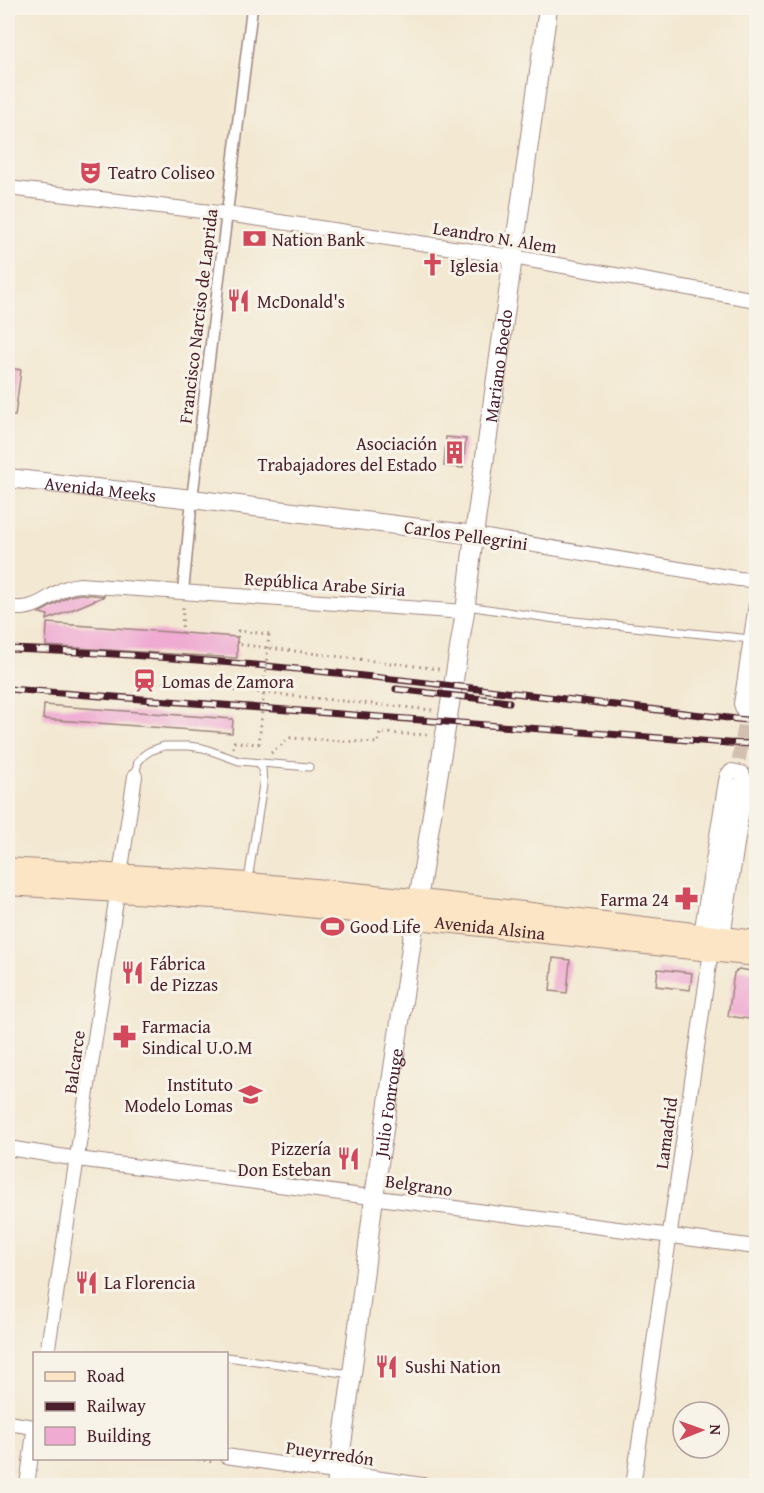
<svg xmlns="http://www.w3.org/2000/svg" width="764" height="1493" viewBox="0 0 764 1493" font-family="'Gentium Book Plus',serif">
<rect width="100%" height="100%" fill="#f7f3e8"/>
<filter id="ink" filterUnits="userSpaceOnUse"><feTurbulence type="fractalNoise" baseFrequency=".0167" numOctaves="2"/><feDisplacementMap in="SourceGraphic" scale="12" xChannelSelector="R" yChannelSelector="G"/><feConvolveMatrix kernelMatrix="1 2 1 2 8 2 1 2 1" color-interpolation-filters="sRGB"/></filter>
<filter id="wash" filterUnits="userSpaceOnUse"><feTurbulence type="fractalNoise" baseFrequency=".008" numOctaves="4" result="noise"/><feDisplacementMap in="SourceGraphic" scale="24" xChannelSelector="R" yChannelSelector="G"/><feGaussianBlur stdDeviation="1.35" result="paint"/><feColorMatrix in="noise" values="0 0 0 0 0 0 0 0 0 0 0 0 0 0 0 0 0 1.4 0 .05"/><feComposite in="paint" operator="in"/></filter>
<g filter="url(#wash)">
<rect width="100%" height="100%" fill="#f3e8d1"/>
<g id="blocks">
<g fill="#efabd2">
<path d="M8 368 21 370 15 416H8Z"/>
<path d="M446 437 466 439 463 468 444 466Z"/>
<path d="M80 594 105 596 47 620 48 615 39 613 70 596Z"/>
<path d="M47 623 237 637V658L46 646Z"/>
<path d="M44 705 233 719 232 733 43 719Z"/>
<path d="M553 958 570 960 567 993 550 991Z"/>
<path d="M658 969 692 973 690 990 656 986Z"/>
<path d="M739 969 756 972V1020L728 1016 734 973Z"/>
</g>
</g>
</g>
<g filter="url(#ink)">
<use href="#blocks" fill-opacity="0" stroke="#9e847e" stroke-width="1.5"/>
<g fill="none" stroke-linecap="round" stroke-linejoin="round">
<path stroke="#d1c0b0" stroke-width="14" stroke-dasharray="14 7" stroke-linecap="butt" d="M735 781 749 702"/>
<defs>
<g id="service">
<path d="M467 606 555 619 751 639"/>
<path d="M135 776 138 762 144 755 150 751 164 746H189L203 748 239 761 309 767"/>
<path d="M248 880 263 785 262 768 259 763"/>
<path d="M227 1357 350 1374"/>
</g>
<path id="pedestrian" d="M183 592 192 499 252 8"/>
<g id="minor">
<path d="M8 188 227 214 513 257 756 300"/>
<path d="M474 535 739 579 751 580 756 579"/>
<path d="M756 605 741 704 744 712H751L756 707V703"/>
<path d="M8 608C15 608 24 609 32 606 49 601 60 586 80 585L465 612"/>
<path d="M701 934 726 781 728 774 732 771 742 773 746 784 723 937"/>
<path d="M8 1148 78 1159 756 1247"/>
<path d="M47 1354 135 776"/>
<path d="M8 1423 34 1427"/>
<path d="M226 1456 429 1486"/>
<path d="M27 1486 34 1432"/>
<path d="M633 1486 735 786"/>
</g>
<g id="tertiary">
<path id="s1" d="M8 478 192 499 474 535"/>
<path id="s2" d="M336 1486 352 1374 374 1197 418 900 465 612 474 535 548 8"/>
</g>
<g id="secondary">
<path d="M8 868C87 873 168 876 247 883 417 897 587 920 756 941"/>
<path id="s3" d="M8 885 244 900 756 956"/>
</g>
</defs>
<use href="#service" stroke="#9e847e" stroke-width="9"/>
<use href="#pedestrian" stroke="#9e847e" stroke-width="13"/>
<use href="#minor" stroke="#9e847e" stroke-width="16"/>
<use href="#tertiary" stroke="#9e847e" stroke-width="20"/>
<use href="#secondary" stroke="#9e847e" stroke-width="22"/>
<g stroke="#9e847e" stroke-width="3" stroke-dasharray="1.5 4.5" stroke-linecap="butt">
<path d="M182 633 183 606"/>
<path d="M269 634 238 631 237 644 439 669"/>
<path d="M144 681 432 710"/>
<path d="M233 748 234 742 259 744"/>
<path d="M271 753 290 738 378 743 380 733 431 735"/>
<path d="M192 1458 214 1462"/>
</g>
<use href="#service" stroke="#fff" stroke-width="7"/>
<use href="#pedestrian" stroke="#fff" stroke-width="10"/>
<use href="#minor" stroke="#fff" stroke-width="14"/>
<use href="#tertiary" stroke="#fff" stroke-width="18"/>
<use href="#secondary" stroke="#fce5c4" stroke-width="20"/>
<defs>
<g id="rail">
<path d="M8 649C258 657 507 694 756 721"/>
<path d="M8 689 728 743 756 744"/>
<path d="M396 689 509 702"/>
</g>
</defs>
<use href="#rail" stroke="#4a1f2b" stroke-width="7"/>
<use href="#rail" stroke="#f7f3e8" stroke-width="4.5" stroke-dasharray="14" stroke-linecap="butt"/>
<path stroke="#9e847e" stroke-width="3" stroke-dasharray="1.5 4.5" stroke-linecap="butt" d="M259 744 269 634"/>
</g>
</g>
<defs>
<symbol id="theatre-bare" viewBox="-9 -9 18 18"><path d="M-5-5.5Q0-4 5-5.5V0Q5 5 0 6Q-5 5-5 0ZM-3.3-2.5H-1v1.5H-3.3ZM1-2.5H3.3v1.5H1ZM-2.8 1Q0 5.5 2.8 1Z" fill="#d1495b" stroke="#f7f3e8" stroke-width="2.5" paint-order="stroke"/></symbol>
<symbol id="bank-bare" viewBox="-9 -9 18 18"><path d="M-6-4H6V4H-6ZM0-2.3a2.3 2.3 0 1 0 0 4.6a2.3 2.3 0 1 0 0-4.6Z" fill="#d1495b" stroke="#f7f3e8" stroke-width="2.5" paint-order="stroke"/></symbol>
<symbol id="church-bare" viewBox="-9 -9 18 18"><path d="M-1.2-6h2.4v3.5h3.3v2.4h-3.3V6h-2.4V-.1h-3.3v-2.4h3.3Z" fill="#d1495b" stroke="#f7f3e8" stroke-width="2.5" paint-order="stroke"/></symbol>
<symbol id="restaurant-bare" viewBox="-9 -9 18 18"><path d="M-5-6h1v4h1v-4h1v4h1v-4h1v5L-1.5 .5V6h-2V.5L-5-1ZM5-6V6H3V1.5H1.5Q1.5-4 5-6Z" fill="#d1495b" stroke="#f7f3e8" stroke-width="2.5" paint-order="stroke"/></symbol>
<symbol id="building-bare" viewBox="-9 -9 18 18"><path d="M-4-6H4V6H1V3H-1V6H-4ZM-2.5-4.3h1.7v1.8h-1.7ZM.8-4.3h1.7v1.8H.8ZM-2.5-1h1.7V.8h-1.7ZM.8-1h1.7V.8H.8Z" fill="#d1495b" stroke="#f7f3e8" stroke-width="2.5" paint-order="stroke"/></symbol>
<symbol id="station-bare" viewBox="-9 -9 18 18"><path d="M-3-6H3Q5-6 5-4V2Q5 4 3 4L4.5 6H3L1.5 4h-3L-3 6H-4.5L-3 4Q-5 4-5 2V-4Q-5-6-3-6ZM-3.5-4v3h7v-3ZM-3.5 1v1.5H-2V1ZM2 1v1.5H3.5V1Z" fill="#d1495b" stroke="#f7f3e8" stroke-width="2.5" paint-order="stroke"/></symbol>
<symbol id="pharmacy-bare" viewBox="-9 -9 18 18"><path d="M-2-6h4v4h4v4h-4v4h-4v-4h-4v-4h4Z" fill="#d1495b" stroke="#f7f3e8" stroke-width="2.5" paint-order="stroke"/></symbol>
<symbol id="stadium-bare" viewBox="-9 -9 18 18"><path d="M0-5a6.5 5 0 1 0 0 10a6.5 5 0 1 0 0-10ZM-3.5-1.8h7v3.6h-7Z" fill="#d1495b" stroke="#f7f3e8" stroke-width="2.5" paint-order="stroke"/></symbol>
<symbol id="school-bare" viewBox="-9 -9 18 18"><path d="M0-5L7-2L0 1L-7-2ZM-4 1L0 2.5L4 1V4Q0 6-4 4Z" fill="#d1495b" stroke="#f7f3e8" stroke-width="2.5" paint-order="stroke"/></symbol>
</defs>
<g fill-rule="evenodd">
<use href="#theatre-bare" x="74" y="156" width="33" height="33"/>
<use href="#bank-bare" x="238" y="222" width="33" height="33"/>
<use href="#church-bare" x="416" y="248" width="33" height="33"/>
<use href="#restaurant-bare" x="222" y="284" width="33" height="33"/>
<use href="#building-bare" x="438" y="436" width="33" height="33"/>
<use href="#station-bare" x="128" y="664" width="33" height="33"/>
<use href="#pharmacy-bare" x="670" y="882" width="33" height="33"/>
<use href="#stadium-bare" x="316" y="910" width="33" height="33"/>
<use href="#restaurant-bare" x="116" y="956" width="33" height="33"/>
<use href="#pharmacy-bare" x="108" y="1020" width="33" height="33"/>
<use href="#school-bare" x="234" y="1078" width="33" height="33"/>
<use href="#restaurant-bare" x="332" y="1142" width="33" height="33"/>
<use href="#restaurant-bare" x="70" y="1266" width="33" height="33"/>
<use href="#restaurant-bare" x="370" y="1350" width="33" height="33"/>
</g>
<g text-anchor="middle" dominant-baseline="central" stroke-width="6" stroke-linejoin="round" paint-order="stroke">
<g font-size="18" fill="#4a1f2b" stroke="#f7f3e8" text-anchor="start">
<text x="108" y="172">Teatro Coliseo</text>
<text x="272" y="239">Nation Bank</text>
<text x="450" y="265">Iglesia</text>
<text x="257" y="301">McDonald's</text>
<text x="437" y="443" text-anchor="end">Asociación<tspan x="437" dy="21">Trabajadores del Estado</tspan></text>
<text x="162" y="681">Lomas de Zamora</text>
<text x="669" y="899" text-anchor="end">Farma 24</text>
<text x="350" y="926">Good Life</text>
<text x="150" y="963">Fábrica<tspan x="150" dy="21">de Pizzas</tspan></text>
<text x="142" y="1026">Farmacia<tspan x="142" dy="21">Sindical U.O.M</tspan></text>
<text x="233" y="1084" text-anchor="end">Instituto<tspan x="233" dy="21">Modelo Lomas</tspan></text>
<text x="331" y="1148" text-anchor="end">Pizzería<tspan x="331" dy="21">Don Esteban</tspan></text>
<text x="104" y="1282">La Florencia</text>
<text x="405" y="1366">Sushi Nation</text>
</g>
<g font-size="18" fill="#4a1f2b" stroke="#f7f3e8">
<text transform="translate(495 237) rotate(9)">Leandro N. Alem</text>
<text transform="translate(198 316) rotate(-83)">Francisco Narciso de Laprida</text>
<text stroke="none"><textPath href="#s2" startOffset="1132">Mariano Boedo</textPath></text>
<text stroke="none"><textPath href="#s1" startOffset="93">Avenida Meeks</textPath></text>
<text transform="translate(466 535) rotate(8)">Carlos Pellegrini</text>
<text transform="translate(325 584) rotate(4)">República Arabe Siria</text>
<text stroke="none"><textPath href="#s3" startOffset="484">Avenida Alsina</textPath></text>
<text transform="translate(74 1062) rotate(-82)">Balcarce</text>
<text stroke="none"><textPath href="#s2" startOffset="387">Julio Fonrouge</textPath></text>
<text transform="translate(666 1133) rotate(-82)">Lamadrid</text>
<text transform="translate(419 1185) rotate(8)">Belgrano</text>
<text transform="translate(330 1453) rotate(8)">Pueyrredón</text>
</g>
</g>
<rect width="764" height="1493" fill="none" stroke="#f7f3e8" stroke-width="30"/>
<rect x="33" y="1352" width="195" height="108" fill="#f7f3e8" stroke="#b29e9c" stroke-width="1.5"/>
<rect x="45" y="1372" width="30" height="9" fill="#fce5c4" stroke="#b29e9c" stroke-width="1.5"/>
<text x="87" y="1382" font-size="18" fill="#4a1f2b">Road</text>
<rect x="45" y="1402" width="30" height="9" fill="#4a1f2b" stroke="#b29e9c" stroke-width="1.5"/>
<text x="87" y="1412" font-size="18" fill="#4a1f2b">Railway</text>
<rect x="45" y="1427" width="30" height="18" fill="#efabd2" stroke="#b29e9c" stroke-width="1.5"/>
<text x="87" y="1442" font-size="18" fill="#4a1f2b">Building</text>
<g transform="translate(701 1430) rotate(89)"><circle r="28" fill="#f7f3e8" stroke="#b29e9c" stroke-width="1.5"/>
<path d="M0-4.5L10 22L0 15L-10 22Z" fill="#d1495b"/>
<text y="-9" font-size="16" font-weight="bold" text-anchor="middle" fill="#4a1f2b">N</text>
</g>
</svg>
